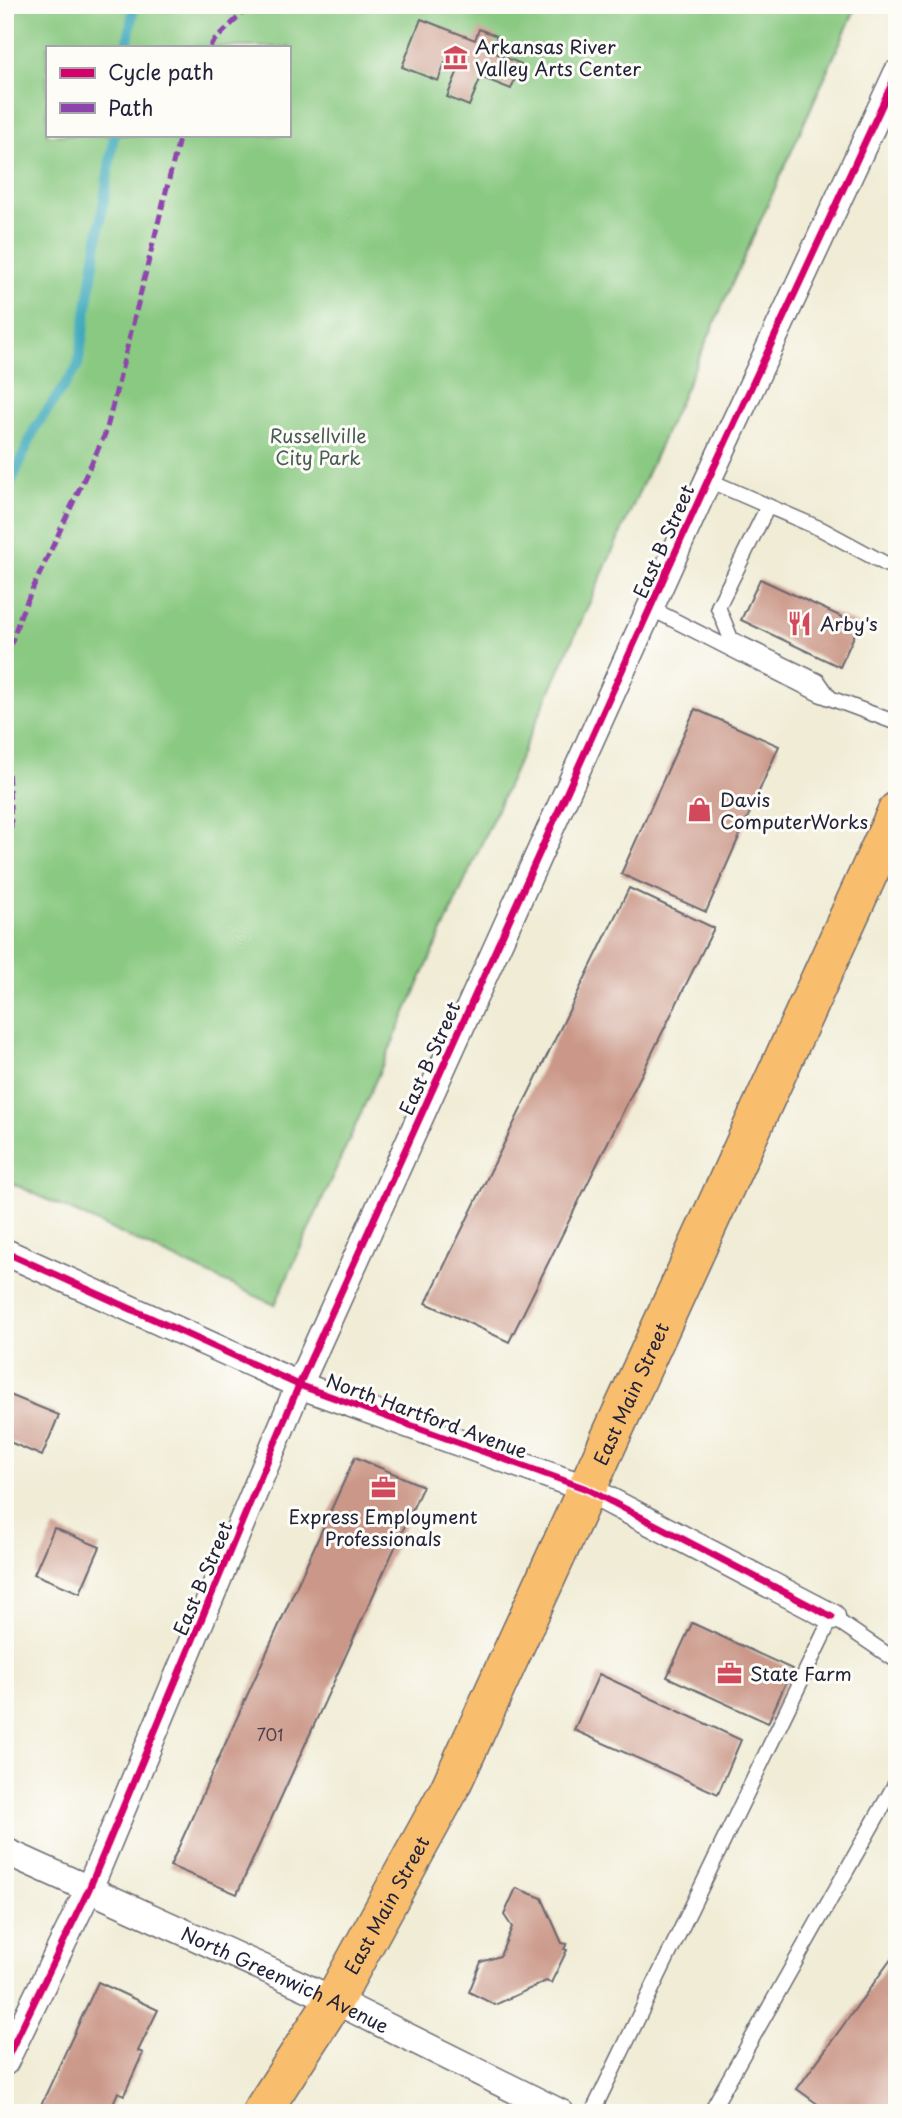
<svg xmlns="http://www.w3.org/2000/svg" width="902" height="2118" viewBox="0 0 902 2118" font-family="'Playpen Sans',sans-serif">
<rect width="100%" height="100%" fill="#fdfcf7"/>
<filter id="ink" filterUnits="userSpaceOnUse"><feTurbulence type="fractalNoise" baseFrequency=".0143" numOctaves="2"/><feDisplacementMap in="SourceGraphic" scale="14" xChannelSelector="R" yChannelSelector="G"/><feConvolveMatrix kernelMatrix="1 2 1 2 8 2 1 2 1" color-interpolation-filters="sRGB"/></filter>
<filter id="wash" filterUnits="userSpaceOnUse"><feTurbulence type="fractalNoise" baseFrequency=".00686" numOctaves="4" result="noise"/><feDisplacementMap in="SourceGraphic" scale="28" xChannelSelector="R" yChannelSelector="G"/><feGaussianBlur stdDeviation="1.57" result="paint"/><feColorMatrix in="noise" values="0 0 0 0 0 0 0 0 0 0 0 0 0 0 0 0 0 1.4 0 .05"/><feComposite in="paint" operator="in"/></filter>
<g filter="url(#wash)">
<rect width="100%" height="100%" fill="#f0ecd6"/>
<path fill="#89c981" stroke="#56765e" stroke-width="2" fill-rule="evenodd" d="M5 5H857L275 1305 5 1180ZM47 47H289V135H47Z"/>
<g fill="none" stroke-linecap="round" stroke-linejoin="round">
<g stroke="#3ca9bc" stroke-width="10">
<path d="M127 47 134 5"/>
<path d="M5 497 35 428 78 366 114 135"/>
</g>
</g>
<g id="blocks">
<g fill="#ca9788">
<path d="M421 19 475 40 479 29 497 36 491 51 521 64 511 89 481 77 469 106 447 97 459 68 445 63 438 81 402 67Z"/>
<path d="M760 579 859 625 840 667 741 620Z"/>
<path d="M695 709 779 746 706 912 621 874Z"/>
<path d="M629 888 714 928 509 1342 426 1303Z"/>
<path d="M5 1393 59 1415 42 1456 5 1440Z"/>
<path d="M355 1457 423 1486 237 1894 170 1866Z"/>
<path d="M54 1528 100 1547 80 1593 34 1574Z"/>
<path d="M692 1623 792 1669 768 1723 667 1677Z"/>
<path d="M599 1674 741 1740 718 1794 574 1730Z"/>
<path d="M516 1888 542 1898 562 1943 567 1944 564 1949 567 1950 551 1983 546 1981 495 2005 469 1992 481 1962 500 1956 512 1927 504 1915Z"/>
<path d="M897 1951V2113H830L797 2089Z"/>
<path d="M98 1982 158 2010 138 2051 143 2053 124 2095 118 2092 109 2113H53L40 2107Z"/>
</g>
</g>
</g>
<g filter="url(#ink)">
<use href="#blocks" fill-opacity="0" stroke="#6a6971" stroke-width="2"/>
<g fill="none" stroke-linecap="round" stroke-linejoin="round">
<defs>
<g id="service">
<path d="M708 480 821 529 897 570"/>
<path d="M768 506 718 607 731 639 818 681 830 698"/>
<path d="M650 608 819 694 897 723"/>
<path d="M592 2113 832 1617 897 1661"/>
<path d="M710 2113 897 1781"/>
</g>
<g id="minor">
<path d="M5 1252 299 1385 587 1489 832 1617"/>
<path id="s1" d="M5 1851 334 2000 561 2113"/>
<path d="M5 2062 89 1889 299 1385 708 480 897 73"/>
</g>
<g id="primary">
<path id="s2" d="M261 2113 334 2000 449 1790 897 811"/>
</g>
</defs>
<use href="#service" stroke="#6a6971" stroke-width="17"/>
<use href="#minor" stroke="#6a6971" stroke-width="29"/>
<use href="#primary" stroke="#6a6971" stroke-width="41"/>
<use href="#service" stroke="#fff" stroke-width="14"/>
<use href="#minor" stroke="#fff" stroke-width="26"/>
<use href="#primary" stroke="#f9be6d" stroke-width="38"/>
<g stroke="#8e44ad" stroke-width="5" stroke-dasharray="10 5" stroke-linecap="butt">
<path d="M210 47 213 42 251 5"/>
<path d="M5 676 10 647 21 614 106 432 180 135"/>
<path d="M5 714 11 824 5 989"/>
</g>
<defs>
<g id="cycleway">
<path d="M5 1252 299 1385 587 1489 832 1617"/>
<path d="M5 2062 89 1889 299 1385 708 480 897 73"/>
</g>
</defs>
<use href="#cycleway" stroke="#fdfcf7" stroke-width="11"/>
<use href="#cycleway" stroke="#d6006c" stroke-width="7"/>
</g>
</g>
<defs>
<symbol id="museum-bare" viewBox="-9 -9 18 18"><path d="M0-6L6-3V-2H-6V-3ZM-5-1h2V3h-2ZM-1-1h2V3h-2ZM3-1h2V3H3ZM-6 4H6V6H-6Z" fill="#d1495b" stroke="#fdfcf7" stroke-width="2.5" paint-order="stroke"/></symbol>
<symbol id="restaurant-bare" viewBox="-9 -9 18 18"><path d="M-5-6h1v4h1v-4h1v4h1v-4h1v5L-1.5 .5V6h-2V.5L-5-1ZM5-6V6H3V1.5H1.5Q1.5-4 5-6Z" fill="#d1495b" stroke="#fdfcf7" stroke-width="2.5" paint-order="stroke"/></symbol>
<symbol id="shop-bare" viewBox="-9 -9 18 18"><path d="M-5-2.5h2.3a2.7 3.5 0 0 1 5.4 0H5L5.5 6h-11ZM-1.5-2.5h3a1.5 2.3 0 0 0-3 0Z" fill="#d1495b" stroke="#fdfcf7" stroke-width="2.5" paint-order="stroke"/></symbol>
<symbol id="office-bare" viewBox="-9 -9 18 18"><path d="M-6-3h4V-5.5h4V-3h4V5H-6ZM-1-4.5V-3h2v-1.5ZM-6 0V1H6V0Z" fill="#d1495b" stroke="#fdfcf7" stroke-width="2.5" paint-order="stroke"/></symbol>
</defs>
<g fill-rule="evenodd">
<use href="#museum-bare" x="438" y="40" width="35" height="35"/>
<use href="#restaurant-bare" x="782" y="606" width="35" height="35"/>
<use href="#shop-bare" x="682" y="792" width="35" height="35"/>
<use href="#office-bare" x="366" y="1470" width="35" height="35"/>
<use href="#office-bare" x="712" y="1656" width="35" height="35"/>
</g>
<g text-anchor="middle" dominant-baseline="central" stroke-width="6" stroke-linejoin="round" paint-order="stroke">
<g font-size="16" fill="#4c3f4e">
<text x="270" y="1734">701</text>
</g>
<g font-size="19" fill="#22223b" stroke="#fdfcf7" text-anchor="start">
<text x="475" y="46">Arkansas River<tspan x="475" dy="22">Valley Arts Center</tspan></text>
<text x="820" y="623">Arby's</text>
<text x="720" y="799">Davis<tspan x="720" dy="22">ComputerWorks</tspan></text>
<text x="383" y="1516" text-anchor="middle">Express Employment<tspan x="383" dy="22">Professionals</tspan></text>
<text x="750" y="1673">State Farm</text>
</g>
<g font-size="19" fill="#465c54" stroke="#fdfcf7">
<text x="318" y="435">Russellville<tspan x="318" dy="22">City Park</tspan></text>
</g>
<g font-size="19" fill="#22223b" stroke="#fdfcf7">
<text transform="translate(663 541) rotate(-66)">East B Street</text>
<text transform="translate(429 1058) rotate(-66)">East B Street</text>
<text stroke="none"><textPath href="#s2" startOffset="810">East Main Street</textPath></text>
<text transform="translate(427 1415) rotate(20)">North Hartford Avenue</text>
<text transform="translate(202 1578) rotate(-67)">East B Street</text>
<text stroke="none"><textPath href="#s2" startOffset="243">East Main Street</textPath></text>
<text stroke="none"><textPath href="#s1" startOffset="308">North Greenwich Avenue</textPath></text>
</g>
</g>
<rect width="902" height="2118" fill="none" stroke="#fdfcf7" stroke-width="28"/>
<rect x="46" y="46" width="245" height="91" fill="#fdfcf7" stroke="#a5a5ac" stroke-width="2"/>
<rect x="60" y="68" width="35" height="10" fill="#d6006c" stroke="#a5a5ac" stroke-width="2"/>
<text x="108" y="80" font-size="21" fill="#22223b">Cycle path</text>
<rect x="60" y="103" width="35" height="10" fill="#8e44ad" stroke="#a5a5ac" stroke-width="2"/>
<text x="108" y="116" font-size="21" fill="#22223b">Path</text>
</svg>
